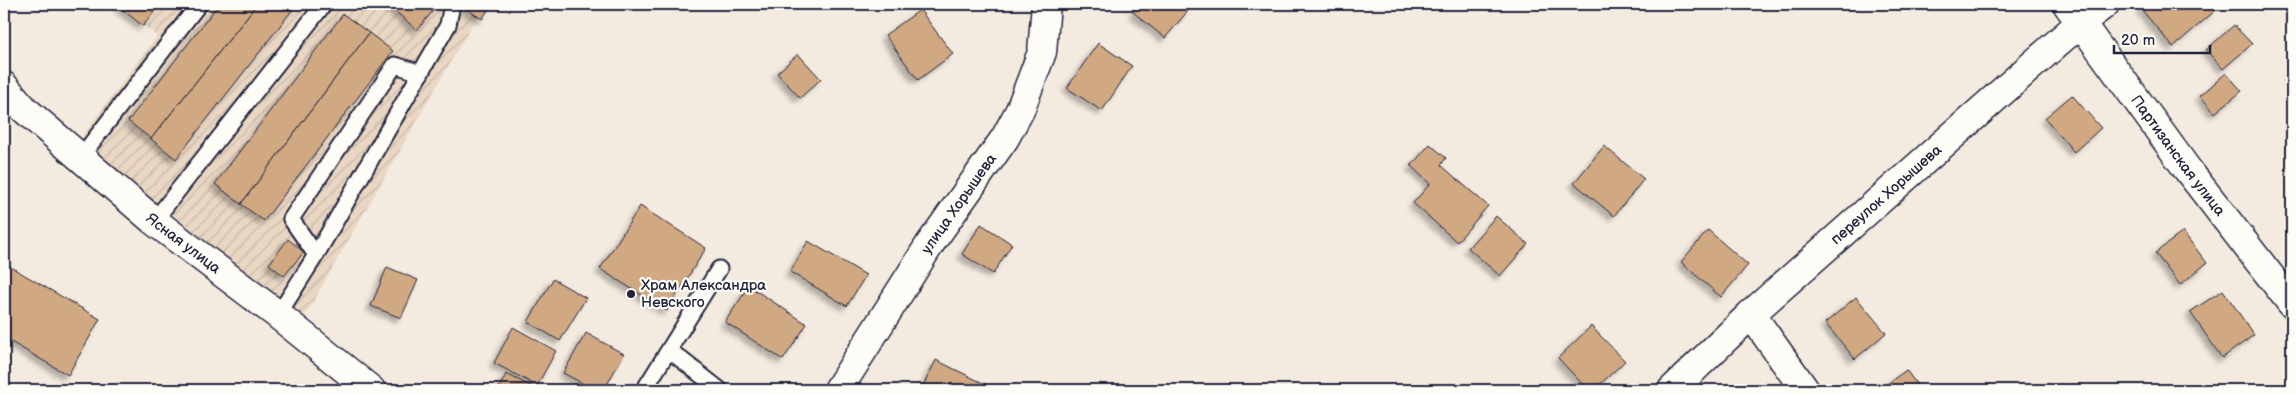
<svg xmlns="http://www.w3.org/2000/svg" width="2296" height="394" viewBox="0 0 2296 394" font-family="'Balsamiq Sans',sans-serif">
<defs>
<pattern id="industrial-furrows" width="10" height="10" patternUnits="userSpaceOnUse" patternTransform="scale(1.25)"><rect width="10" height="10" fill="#e9d7c4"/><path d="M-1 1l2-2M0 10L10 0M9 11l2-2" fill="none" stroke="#c8b8a9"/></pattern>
<filter id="shadow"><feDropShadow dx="-4.5" dy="4.5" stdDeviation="2.5" flood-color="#0004"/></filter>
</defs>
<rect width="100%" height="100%" fill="#f4ebe0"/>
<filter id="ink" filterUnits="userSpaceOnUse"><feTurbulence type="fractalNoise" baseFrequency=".02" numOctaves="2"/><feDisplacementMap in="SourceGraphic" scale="10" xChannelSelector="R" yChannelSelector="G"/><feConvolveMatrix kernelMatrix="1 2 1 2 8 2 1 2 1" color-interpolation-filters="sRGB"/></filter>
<g filter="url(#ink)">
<path fill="url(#industrial-furrows)" d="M116 4H484L302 321 76 145 157 36Z"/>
<g fill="#d0a982" stroke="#22223b" filter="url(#shadow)">
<path d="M121 4H160L143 26 119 7Z"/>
<path d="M219 4H257L151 139 128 121Z"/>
<path d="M257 4H297L176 159 151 139Z"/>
<path d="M387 4H434L437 6 417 30Z"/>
<path d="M468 4H492L482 19 465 8Z"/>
<path d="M1139 4H1179L1188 11 1165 38 1133 12Z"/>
<path d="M2147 4H2211L2216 10 2173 47 2141 9Z"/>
<path d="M920 10 953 54 918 80 885 35Z"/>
<path d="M343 14 369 33 241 204 215 184Z"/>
<path d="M2234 25 2252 44 2223 69 2206 50Z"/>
<path d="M369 33 393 51 264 221 241 204Z"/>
<path d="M1098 43 1132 66 1102 111 1067 88Z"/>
<path d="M798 54 821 79 800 98 777 73Z"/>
<path d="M2226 73 2242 91 2215 113 2200 96Z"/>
<path d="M2072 95 2101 128 2074 152 2045 118Z"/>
<path d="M1430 144 1446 158 1441 165 1488 206 1457 242 1413 203 1430 184 1411 166Z"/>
<path d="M1604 146 1644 179 1614 216 1574 183Z"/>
<path d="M640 206 706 248 667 311 600 269Z"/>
<path d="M1496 216 1528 244 1500 276 1468 248Z"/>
<path d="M981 224 1012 244 993 274 962 254Z"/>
<path d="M1708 230 1748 265 1721 297 1681 262Z"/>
<path d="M2183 232 2207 263 2180 285 2155 253Z"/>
<path d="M288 239 304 252 284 276 269 264Z"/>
<path d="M808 241 866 275 847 306 790 272Z"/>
<path d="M4 263 100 319 68 375 4 338Z"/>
<path d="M387 267 418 280 401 318 371 306Z"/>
<path d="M553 279 586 298 560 341 528 322Z"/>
<path d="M749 286 807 324 783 360 725 322Z"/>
<path d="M2223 290 2254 335 2222 358 2190 312Z"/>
<path d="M1856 297 1886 333 1855 359 1825 323Z"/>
<path d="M1591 326 1625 361 1594 390H1588L1558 358Z"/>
<path d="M513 327 556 351 537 386 494 363Z"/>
<path d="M586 333 624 354 604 390H595L563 373Z"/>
<path d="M936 360 993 388 992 390H921Z"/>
<path d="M1906 370 1921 390H1879Z"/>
<path d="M506 374 539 390H498Z"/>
</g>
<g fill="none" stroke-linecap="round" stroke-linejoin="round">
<defs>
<g id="service">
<path d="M80 158 199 4"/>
<path d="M154 221 324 4"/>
<path d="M316 255 291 219 395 65 421 73"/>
<path d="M278 315 316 255 448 25 452 4"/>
<path d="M669 350 720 390"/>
<path d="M644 390 719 269"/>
</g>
<g id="minor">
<path id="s1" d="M2067 4 2187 169 2292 304"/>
<path id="s2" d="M4 86 24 109 154 221 278 315 371 390"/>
<path d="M1751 314 1805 390"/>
<path id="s3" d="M838 390 930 244 1005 138 1020 110 1042 52 1046 4"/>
<path id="s4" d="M1672 390 1751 314 2081 22 2105 4"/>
</g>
</defs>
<use href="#service" stroke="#22223b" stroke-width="19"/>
<use href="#minor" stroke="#22223b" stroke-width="31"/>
<use href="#service" stroke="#fdfcf7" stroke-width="15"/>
<use href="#minor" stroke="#fdfcf7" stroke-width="28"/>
</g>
</g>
<circle fill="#22223b" stroke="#fdfcf7" stroke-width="2" cx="631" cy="294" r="5"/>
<g text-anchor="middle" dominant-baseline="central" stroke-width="4.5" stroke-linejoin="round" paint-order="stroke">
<g font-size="15" fill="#22223b" stroke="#fdfcf7">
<text stroke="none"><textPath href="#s1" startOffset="188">Партизанская улица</textPath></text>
<text stroke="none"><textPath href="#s4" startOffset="290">переулок Хорышева</textPath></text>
<text stroke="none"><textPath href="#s3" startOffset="222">улица Хорышева</textPath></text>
<text stroke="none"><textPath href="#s2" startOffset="239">Ясная улица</textPath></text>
</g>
<g font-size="15" fill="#22223b" stroke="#fdfcf7" text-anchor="start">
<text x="641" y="285">Храм Александра<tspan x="641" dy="17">Невского</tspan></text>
</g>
</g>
<rect width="2296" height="394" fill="none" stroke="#fdfcf7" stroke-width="20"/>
<rect x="10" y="10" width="2276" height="374" fill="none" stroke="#22223b" stroke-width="2" filter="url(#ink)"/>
<path d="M2114 45v8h96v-8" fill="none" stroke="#22223b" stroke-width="2.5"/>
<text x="2121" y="45" font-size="15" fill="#22223b" stroke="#fdfcf7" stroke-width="4" paint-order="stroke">20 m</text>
</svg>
